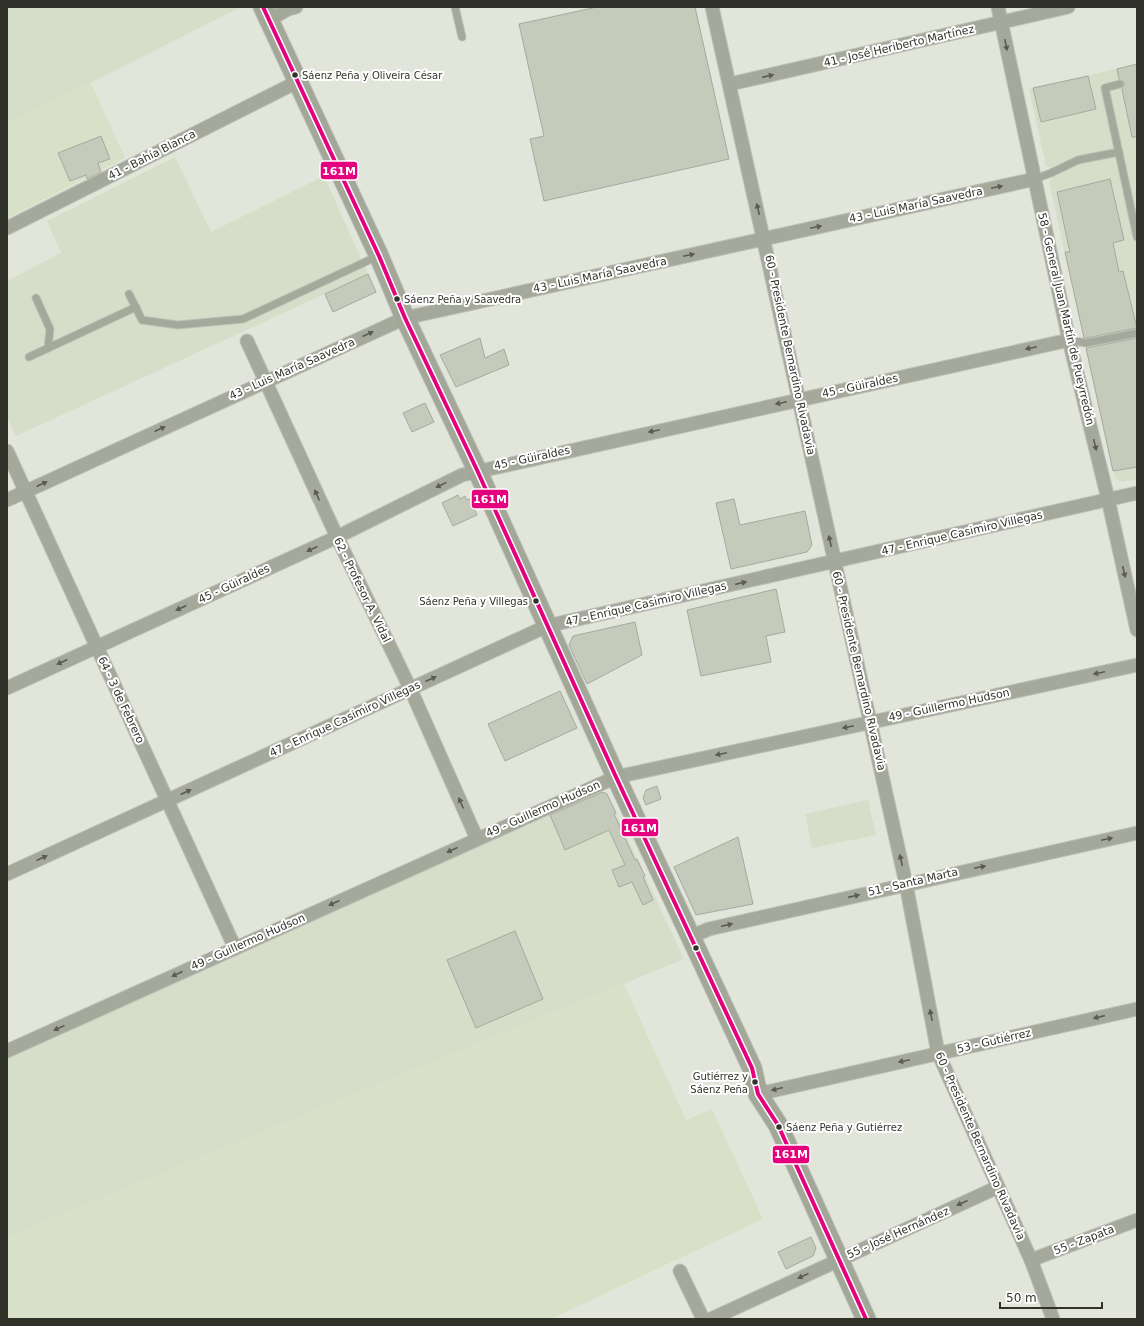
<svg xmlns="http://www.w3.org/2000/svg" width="1144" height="1326" viewBox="0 0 1144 1326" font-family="'DejaVu Sans',sans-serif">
<rect width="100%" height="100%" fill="#e2e6da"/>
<g fill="#d6ddc8">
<path d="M7 7H241L7 125Z"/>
<path d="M1137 64V479L1122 482 1115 478 1049 182 1052 180 1050 167 1046 166 1029 89Z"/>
<path d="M175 157 211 232 324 176 368 274 16 436 7 416V281L61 253 47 221Z"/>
<path d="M601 791 607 794 684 959 7 1237V1056L227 960 537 818Z"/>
<path d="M868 800 876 835 812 848 805 814Z"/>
</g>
<g fill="#d8e0c7">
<path d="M91 83 125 158 7 218V125Z"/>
<path d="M624 984 686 1120 712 1109 763 1219 551 1319H7V1237Z"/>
</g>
<g fill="#c5cabb" stroke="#a6a9a0">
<path d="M597 7H695L729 159 544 201 530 139 544 136 519 24Z"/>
<path d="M1137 64V137H1132L1122 89 1125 83 1119 79 1117 69Z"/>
<path d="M1088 76 1096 109 1041 122 1033 88Z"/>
<path d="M101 136 110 159 98 163 101 172 87 179 86 175 70 181 58 153Z"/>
<path d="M1110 179 1124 240 1113 243 1119 272 1123 271 1137 328 1086 338H1084L1065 252H1070L1057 192Z"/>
<path d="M368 274 376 292 333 312 325 294Z"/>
<path d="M480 338 485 358 504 349 509 365 456 387 440 355Z"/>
<path d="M1137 338V467L1113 471 1086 348Z"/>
<path d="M425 403 434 422 412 432 403 413Z"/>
<path d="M458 495 460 499 465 496 467 500 470 499 477 515 453 526 442 503Z"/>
<path d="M734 499 740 525 805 511 812 545 807 552 731 569 716 503Z"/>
<path d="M776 589 785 632 766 636 771 662 701 676 687 610Z"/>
<path d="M635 622 642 655 587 684 569 645 573 636Z"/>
<path d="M560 691 577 728 505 761 488 724Z"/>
<path d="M657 786 661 799 646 805 643 798 646 790Z"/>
<path d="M603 792 607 794 616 813 614 814 635 860 637 859 645 876 643 877 653 900 643 905 632 882 619 887 612 870 625 865 609 830 565 850 550 815Z"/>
<path d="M738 837 753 904 696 915 674 867Z"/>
<path d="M515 931 543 999 476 1028 447 960Z"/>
<path d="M811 1237 816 1248 813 1256 786 1269 778 1252Z"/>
</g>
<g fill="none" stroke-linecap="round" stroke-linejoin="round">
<defs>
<g id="lane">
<path d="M455 7 462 37"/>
<path d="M1120 84 1105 88 1137 237"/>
<path d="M1035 179 1051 173 1078 160 1119 152"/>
<path d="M129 294 142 320 178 325 243 319 378 256"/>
<path d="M36 298 50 329 48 348"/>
<path d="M1069 340 1086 343 1137 333"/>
<path d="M29 357 136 307"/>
</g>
<g id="street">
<path d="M712 7 906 884 938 1053 1031 1260 1053 1319"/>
<path d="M998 7 1069 340 1108 499 1137 630"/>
<path d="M269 20 288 9 296 7"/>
<path d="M730 84 1068 7"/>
<path d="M7 228 297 82"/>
<path d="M247 341 337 537 410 688 477 839"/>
<path d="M7 451 235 948"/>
<path d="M7 500 405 318 1035 179"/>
<path d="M7 688 337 537 462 475 1069 340"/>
<path d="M7 874 547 626 1137 493"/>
<path d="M690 937 709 929 1137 833"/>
<path d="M7 1051 616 777 1137 665"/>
<path d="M758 1094 1137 1009"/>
<path d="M1031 1260 1137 1220"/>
<path d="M680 1271 703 1319"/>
<path d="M711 1319 998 1187"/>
</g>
<path id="secondary" d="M263 7 379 256 405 318 477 470 616 777 752 1068 758 1094 778 1125 866 1319"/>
</defs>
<use href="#lane" stroke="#bec1b8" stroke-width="9"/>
<use href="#street" stroke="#bec1b8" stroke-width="15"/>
<use href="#secondary" stroke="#bec1b8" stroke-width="21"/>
<use href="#lane" stroke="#a5a99b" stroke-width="7"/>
<use href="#street" stroke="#a5a99b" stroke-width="13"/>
<use href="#secondary" stroke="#a2a798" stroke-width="19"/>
<defs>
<path id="bus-1" d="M263 7 379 256 405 318 477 470 616 777 752 1068 758 1094 778 1125 866 1319"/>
</defs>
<use href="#bus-1" stroke="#fff" stroke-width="7"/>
<use href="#bus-1" stroke="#e5007d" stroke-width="4"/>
</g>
<defs><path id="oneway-solid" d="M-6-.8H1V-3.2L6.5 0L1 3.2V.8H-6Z"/></defs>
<g fill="#5a5c52">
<use href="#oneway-solid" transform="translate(1006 45) rotate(78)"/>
<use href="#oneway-solid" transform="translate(768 76) rotate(-13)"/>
<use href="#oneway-solid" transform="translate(997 187) rotate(-12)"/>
<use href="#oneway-solid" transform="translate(758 209) rotate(-103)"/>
<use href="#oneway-solid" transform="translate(816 227) rotate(-12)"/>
<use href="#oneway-solid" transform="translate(689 255) rotate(-12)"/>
<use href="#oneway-solid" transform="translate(368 334) rotate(-24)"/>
<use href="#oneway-solid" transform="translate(1031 348) rotate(168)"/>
<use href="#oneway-solid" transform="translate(781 403) rotate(168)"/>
<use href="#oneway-solid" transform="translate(160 429) rotate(-25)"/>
<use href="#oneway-solid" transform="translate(654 431) rotate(168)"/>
<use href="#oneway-solid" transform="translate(1095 445) rotate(76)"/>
<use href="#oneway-solid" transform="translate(42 484) rotate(-25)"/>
<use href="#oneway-solid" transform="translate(441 485) rotate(154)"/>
<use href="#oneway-solid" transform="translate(317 495) rotate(-114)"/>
<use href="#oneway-solid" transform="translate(830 541) rotate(-102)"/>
<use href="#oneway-solid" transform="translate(312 549) rotate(155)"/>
<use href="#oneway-solid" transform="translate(1124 572) rotate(77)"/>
<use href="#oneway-solid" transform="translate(741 583) rotate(-13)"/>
<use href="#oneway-solid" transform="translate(181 608) rotate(155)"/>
<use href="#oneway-solid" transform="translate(62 662) rotate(155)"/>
<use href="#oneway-solid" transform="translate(1099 673) rotate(168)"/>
<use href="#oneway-solid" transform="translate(431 679) rotate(-24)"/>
<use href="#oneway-solid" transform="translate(848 727) rotate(168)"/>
<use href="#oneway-solid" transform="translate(721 754) rotate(168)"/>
<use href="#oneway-solid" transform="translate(186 792) rotate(-25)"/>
<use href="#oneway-solid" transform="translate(461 803) rotate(-114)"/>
<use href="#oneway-solid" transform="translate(1107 839) rotate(-12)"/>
<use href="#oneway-solid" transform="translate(452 850) rotate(156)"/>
<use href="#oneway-solid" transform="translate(42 858) rotate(-24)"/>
<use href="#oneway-solid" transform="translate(901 860) rotate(-102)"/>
<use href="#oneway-solid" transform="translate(980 867) rotate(-12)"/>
<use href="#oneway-solid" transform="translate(854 896) rotate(-13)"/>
<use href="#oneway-solid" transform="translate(334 903) rotate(156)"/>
<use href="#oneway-solid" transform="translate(727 925) rotate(-13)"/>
<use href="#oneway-solid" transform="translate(177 974) rotate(156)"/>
<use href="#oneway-solid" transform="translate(931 1015) rotate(-101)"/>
<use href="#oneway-solid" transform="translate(1099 1017) rotate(167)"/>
<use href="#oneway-solid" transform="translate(59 1028) rotate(156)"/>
<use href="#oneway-solid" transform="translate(904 1061) rotate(168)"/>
<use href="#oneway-solid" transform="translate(777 1089) rotate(166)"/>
<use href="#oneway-solid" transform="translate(962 1203) rotate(156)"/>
<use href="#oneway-solid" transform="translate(803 1276) rotate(155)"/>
</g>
<g fill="#31332b" stroke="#fff" stroke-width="1.5">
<circle cx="295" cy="75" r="3.5"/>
<circle cx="397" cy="299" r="3.5"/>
<circle cx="536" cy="601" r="3.5"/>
<circle cx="696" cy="948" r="3.5"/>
<circle cx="755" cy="1082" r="3.5"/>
<circle cx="779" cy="1127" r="3.5"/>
</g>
<g text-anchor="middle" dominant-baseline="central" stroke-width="4" stroke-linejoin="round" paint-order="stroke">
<g font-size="10" fill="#31332b" stroke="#fff" text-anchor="start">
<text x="302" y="75">Sáenz Peña y Oliveira César</text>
<text x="404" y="299">Sáenz Peña y Saavedra</text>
<text x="528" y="601" text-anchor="end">Sáenz Peña y Villegas</text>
<text x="748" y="1076" text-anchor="end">Gutiérrez y<tspan x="748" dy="13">Sáenz Peña</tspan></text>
<text x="786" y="1127">Sáenz Peña y Gutiérrez</text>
</g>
<g font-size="11" fill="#31332b" stroke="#fff">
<text transform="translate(899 46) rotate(-13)">41 - José Heriberto Martínez</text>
<text transform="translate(152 155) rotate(-27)">41 - Bahía Blanca</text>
<text transform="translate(916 205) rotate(-12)">43 - Luis María Saavedra</text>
<text transform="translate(600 275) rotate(-12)">43 - Luis María Saavedra</text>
<text transform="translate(1066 319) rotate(77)">58 - General Juan Martín de Pueyrredón</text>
<text transform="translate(790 355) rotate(78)">60 - Presidente Bernardino Rivadavia</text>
<text transform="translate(292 369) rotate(-24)">43 - Luis María Saavedra</text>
<text transform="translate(860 386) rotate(-12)">45 - Güiraldes</text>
<text transform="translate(532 458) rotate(-12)">45 - Güiraldes</text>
<text transform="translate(962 533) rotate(-13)">47 - Enrique Casimiro Villegas</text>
<text transform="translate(234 584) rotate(-25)">45 - Güiraldes</text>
<text transform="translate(362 590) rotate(64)">62 - Profesor A. Vidal</text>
<text transform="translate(646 604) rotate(-13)">47 - Enrique Casimiro Villegas</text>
<text transform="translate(859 671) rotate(77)">60 - Presidente Bernardino Rivadavia</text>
<text transform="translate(121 700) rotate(65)">64 - 3 de Febrero</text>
<text transform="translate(949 705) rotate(-12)">49 - Guillermo Hudson</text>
<text transform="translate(345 719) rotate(-25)">47 - Enrique Casimiro Villegas</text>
<text transform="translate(543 809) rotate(-24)">49 - Guillermo Hudson</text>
<text transform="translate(913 882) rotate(-13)">51 - Santa Marta</text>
<text transform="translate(248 942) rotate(-24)">49 - Guillermo Hudson</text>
<text transform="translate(994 1041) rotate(-13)">53 - Gutiérrez</text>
<text transform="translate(980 1146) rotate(66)">60 - Presidente Bernardino Rivadavia</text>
<text transform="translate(898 1233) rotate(-24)">55 - José Hernández</text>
<text transform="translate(1084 1240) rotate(-21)">55 - Zapata</text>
</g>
</g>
<g stroke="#fff" stroke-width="1.5">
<rect x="320" y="161" width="38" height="19" rx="4" fill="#e5007d"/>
<rect x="471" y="489" width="38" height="20" rx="4" fill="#e5007d"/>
<rect x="621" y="818" width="38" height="19" rx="4" fill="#e5007d"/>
<rect x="772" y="1145" width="38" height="19" rx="4" fill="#e5007d"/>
</g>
<g font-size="11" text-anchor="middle" font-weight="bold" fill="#fff">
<text x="339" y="175">161M</text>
<text x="490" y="503">161M</text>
<text x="640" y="832">161M</text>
<text x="791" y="1158">161M</text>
</g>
<rect width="1144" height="1326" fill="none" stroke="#31332b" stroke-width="16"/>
<path d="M1000 1302v6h102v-6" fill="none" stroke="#31332b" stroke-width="2"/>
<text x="1006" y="1302" font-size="12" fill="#31332b" stroke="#ffffff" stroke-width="3" paint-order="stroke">50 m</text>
</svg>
